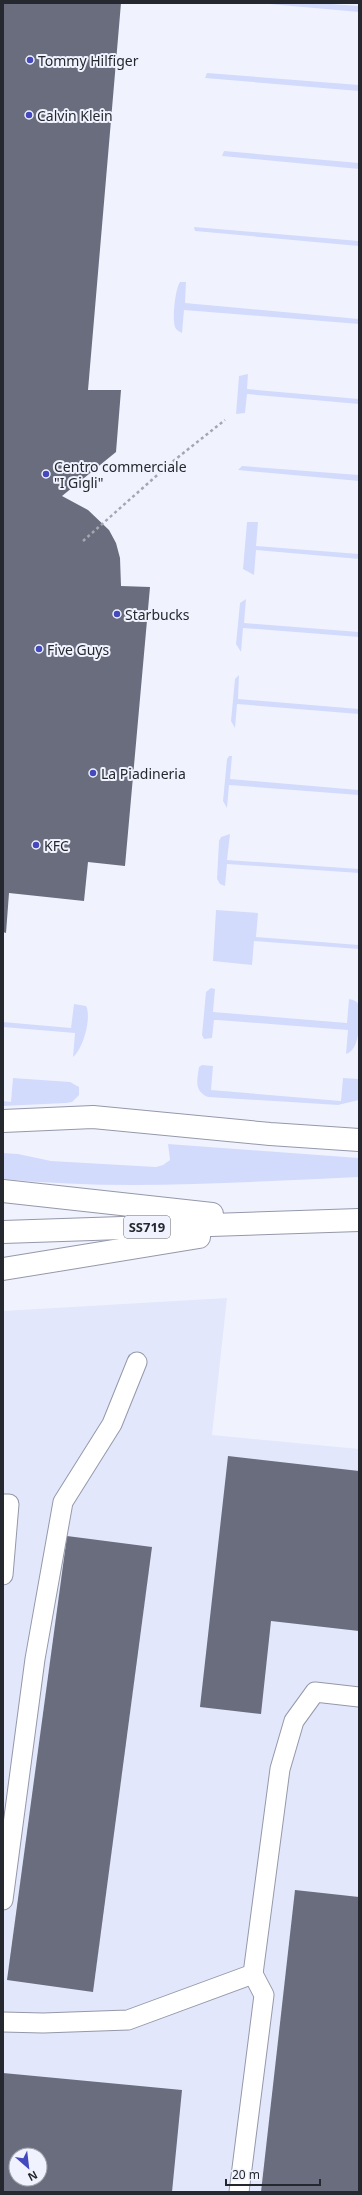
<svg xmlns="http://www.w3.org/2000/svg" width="362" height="2195" viewBox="0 0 362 2195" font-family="'Noto Sans',sans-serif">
<rect width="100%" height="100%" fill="#f0f3fe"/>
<path fill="#e2e7fb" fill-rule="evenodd" d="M227 1298 212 1435 359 1449V2192H3V1311ZM16 2155H40V2179H16Z"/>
<g fill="#d3dbfd">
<path d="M258 3H317L359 6V12Z"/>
<path d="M207 73 359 85V91L205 78Z"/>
<path d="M224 151 359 163V169L222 156Z"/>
<path d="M194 227 359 241V246L195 231Z"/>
<path d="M180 282H186L185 303 359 319V324L184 310 182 333C179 331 176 330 175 327 172 319 175 289 180 282Z"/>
<path d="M248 374 247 389 359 399V404L247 394 245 413 236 414 239 376Z"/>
<path d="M242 466 359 475V481L238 470Z"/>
<path d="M247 522H258L256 546 359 554V559L256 550 254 575 243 569Z"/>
<path d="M246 599 244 623 359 632V637L243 628 241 652 236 644 240 603Z"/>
<path d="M239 675 238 699 359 709V714L237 704 235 728 231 721 235 679Z"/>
<path d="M229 756H232L230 779 359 790V795L229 785 227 808 223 801 227 759Z"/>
<path d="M230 834 227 860 359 869V873L227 864 225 886 220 884 217 879 219 841 221 837Z"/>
<path d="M216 910 258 913 256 937 359 945V949L254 941 252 965 213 961Z"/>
<path d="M211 988 215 989 213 1012 347 1023 349 999C354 1000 358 1001 359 1007 359 1020 361 1050 346 1054L348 1030 218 1020H214L212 1038 204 1039 202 1035 206 992Z"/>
<path d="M74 1004 86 1006C92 1017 83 1050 73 1057L75 1033 3 1027V1022L71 1028Z"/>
<path d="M202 1065 213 1066 211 1090 341 1101 343 1078 359 1079V1100L338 1105 208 1097C194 1091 197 1081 199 1067Z"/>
<path d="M13 1078 70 1082 79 1087V1095L72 1102 66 1103 3 1106V1101L11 1102Z"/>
<path d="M168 1144 359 1158V1177C241 1182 121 1191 3 1179V1153L18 1154 51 1161 156 1167 163 1165 170 1160Z"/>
</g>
<g fill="#696d7d" fill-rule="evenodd">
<path d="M3 3H121L88 390H121L116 452 62 496 88 510 109 530 116 543 120 558 121 586 150 587 125 866 88 862 84 901 9 893 6 933 3 932Z"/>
<path d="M228 1456 359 1471V1631L271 1621 261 1714 200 1707Z"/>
<path d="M67 1536 152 1547 93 1992 7 1980Z"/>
<path d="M295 1890 359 1897V2192H261Z"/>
<path d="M3 2073 182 2090 172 2192H3ZM16 2155H40V2179H16Z"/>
</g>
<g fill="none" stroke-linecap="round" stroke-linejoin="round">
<defs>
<g id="service">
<path d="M3 1504H9L3 1575"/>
<path d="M3 1900 35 1659 63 1502 112 1424 137 1362"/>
<path d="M3 2022 43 2023 128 2020 253 1974 280 1769 294 1721 315 1692 359 1697"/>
<path d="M239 2192 264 1995 253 1974"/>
</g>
<path id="minor" d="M3 1121 93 1117 270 1134 359 1140"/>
<g id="trunk">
<path d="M3 1191 212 1214"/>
<path d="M3 1232 359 1220"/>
<path d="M3 1269 199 1237"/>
</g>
</defs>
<use href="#service" stroke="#9498a9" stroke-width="21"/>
<use href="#minor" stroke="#9498a9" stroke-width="24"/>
<use href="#trunk" stroke="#9498a9" stroke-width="24"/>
<path stroke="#a4a7b0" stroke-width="2.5" stroke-dasharray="3 3" stroke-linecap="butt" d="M83 541 172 462 225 420"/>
<use href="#service" stroke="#fff" stroke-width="19"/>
<use href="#minor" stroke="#fff" stroke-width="22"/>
<use href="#trunk" stroke="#fff" stroke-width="22"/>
</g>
<g fill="#4449be" stroke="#f0f3fe" stroke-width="1.5">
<circle cx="30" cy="60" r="4"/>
<circle cx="29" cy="115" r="4"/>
<circle cx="46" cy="474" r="4"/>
<circle cx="117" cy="614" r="4"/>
<circle cx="39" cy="649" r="4"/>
<circle cx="93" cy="773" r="4"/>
<circle cx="36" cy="845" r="4"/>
</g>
<g text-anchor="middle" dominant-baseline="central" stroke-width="4" stroke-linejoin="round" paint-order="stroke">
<rect fill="#f0f3fe" stroke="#63656d" stroke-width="1" x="124" y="1216" width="46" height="22" rx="3"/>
<g font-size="13" font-weight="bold" fill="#26282f">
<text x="147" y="1227">SS719</text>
</g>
<g font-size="14" fill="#26282f" stroke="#f0f3fe" text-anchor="start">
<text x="38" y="60">Tommy Hilfiger</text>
<text x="37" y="115">Calvin Klein</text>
<text x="54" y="466">Centro commerciale<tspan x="54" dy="16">"I Gigli"</tspan></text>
<text x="125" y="614">Starbucks</text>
<text x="47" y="649">Five Guys</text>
<text x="101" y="773">La Piadineria</text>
<text x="44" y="845">KFC</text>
</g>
</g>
<rect width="362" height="2195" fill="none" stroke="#26282f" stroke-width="8"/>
<g transform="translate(28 2167) rotate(152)"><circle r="19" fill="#f0f3fe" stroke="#9fa2ab"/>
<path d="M0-3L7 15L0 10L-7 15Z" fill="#4449be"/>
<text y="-6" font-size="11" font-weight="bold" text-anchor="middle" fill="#26282f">N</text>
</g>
<path d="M226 2179v6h94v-6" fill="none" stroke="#26282f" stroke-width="2"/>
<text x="232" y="2179" font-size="12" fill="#26282f" stroke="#f0f3fe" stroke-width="3" paint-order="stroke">20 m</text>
</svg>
